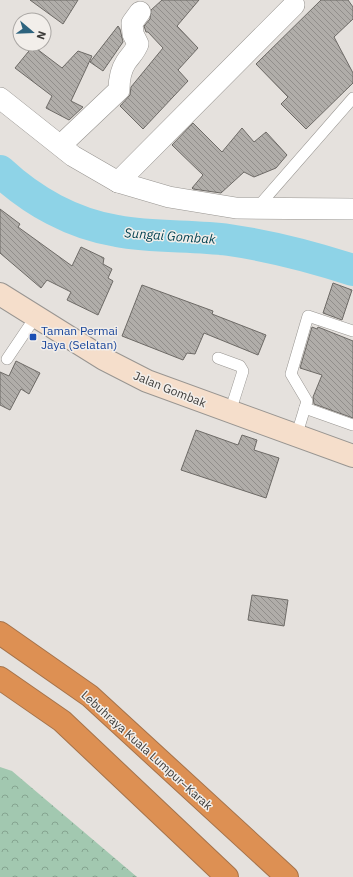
<svg xmlns="http://www.w3.org/2000/svg" width="353" height="877" viewBox="0 0 353 877" font-family="'IBM Plex Sans',sans-serif">
<defs>
<pattern id="forest-crowns" width="20" height="18" patternUnits="userSpaceOnUse"><rect width="20" height="18" fill="#a2c8b0"/><path d="M2 6a3 3 0 1 1 6 0M12 15a3 3 0 1 1 6 0" fill="none" stroke="#85a490"/></pattern>
<pattern id="building-back-hatch" width="6" height="6" patternUnits="userSpaceOnUse"><rect width="6" height="6" fill="#b0ada9"/><path d="M-1 5l2 2M0 0l6 6M5-1l2 2" fill="none" stroke="#918e8b"/></pattern>
</defs>
<rect width="100%" height="100%" fill="#e5e1dd"/>
<path fill="url(#forest-crowns)" d="M0 767 12 771 137 877H0Z"/>
<g fill="none" stroke-linecap="round" stroke-linejoin="round">
<path stroke="#8ed3e7" stroke-width="32" d="M0 171C32 201 73 224 117 231 154 238 192 235 229 240 271 246 313 257 353 270"/>
</g>
<g fill="url(#building-back-hatch)" stroke="#6d6a66">
<path d="M30 0H78L63 24Z"/>
<path d="M162 0H199L177 26 198 48 178 70 188 81 143 129 120 106 130 95 131 87 163 48 148 32H146L144 26 150 19 151 10Z"/>
<path d="M321 0H348L353 7V19L334 37 353 73V83L306 129 281 104 288 97 256 64Z"/>
<path d="M118 26 120 29 123 42 103 71 90 62Z"/>
<path d="M33 46 62 68 78 51 92 56 71 101 83 107 69 120 46 108 52 96 15 68Z"/>
<path d="M193 123 222 152 242 128 254 142 266 132 287 155 276 168 254 177 244 172 221 193 193 189 192 188 203 175 172 145Z"/>
<path d="M0 209 20 224 18 227 72 266 81 247 104 258 103 264 112 269 108 278 113 281 98 315 67 300 71 292 47 280 41 288 0 253Z"/>
<path d="M333 283 352 290 342 320 323 313Z"/>
<path d="M142 285 213 311 212 314 266 335 258 355 204 333 195 354 187 353 183 360 122 336Z"/>
<path d="M312 327 317 329 318 327 353 341V418L314 404 313 397 322 375 300 368Z"/>
<path d="M16 361 40 373 29 394 21 389 10 410 0 405V372L9 376Z"/>
<path d="M196 430 238 445 242 435 257 440 254 450 279 458 266 498 181 470Z"/>
<path d="M252 595 288 600 284 626 248 620Z"/>
</g>
<g fill="none" stroke-linecap="round" stroke-linejoin="round">
<defs>
<g id="lane">
<path d="M256 209 353 98"/>
<path d="M218 358 240 366 243 371 230 412"/>
<path d="M7 359 36 316"/>
<path d="M305 408 353 425"/>
<path d="M296 437 307 401 291 374 308 316 353 331"/>
</g>
<g id="street">
<path d="M0 98 73 156 118 182 169 197 236 208 353 209"/>
<path d="M61 145 119 90C119 81 120 71 126 62 130 56 135 52 138 44L133 34 132 23 140 12"/>
<path d="M118 182 294 5"/>
</g>
<path id="secondary" d="M0 294 104 359 147 381 353 456"/>
<g id="highway">
<path d="M0 633 90 696 287 877"/>
<path d="M0 678 62 721 227 877"/>
</g>
</defs>
<use href="#lane" stroke="#989591" stroke-width="12"/>
<use href="#street" stroke="#989591" stroke-width="22"/>
<use href="#secondary" stroke="#989591" stroke-width="24"/>
<use href="#highway" stroke="#a5734b" stroke-width="24"/>
<use href="#lane" stroke="#fff" stroke-width="11"/>
<use href="#street" stroke="#fff" stroke-width="21"/>
<use href="#secondary" stroke="#f5decb" stroke-width="22"/>
<use href="#highway" stroke="#dd9053" stroke-width="22"/>
</g>
<rect fill="#1a4fb4" stroke="#f2eeea" stroke-width="1.5" x="29" y="333" width="8" height="8" rx="2"/>
<g text-anchor="middle" dominant-baseline="central" stroke-width="3" stroke-linejoin="round" paint-order="stroke">
<g font-size="12" fill="#164399" stroke="#f2eeea" text-anchor="start">
<text x="41" y="330">Taman Permai<tspan x="41" dy="14">Jaya (Selatan)</tspan></text>
</g>
<g font-size="12" fill="#3e3d3b" stroke="#f2eeea">
<text transform="translate(170 389) rotate(22)">Jalan Gombak</text>
<text transform="translate(147 750) rotate(42)">Lebuhraya Kuala Lumpur–Karak</text>
</g>
<g font-size="13" font-style="italic" fill="#034352" stroke="#f2eeea">
<text transform="translate(170 236) rotate(4)">Sungai Gombak</text>
</g>
</g>
<g transform="translate(32 32) rotate(109)"><circle r="19" fill="#f2eeea" stroke="#aaa7a4"/>
<path d="M0-3L7 15L0 10L-7 15Z" fill="#2d637e"/>
<text y="-6" font-size="11" font-weight="bold" text-anchor="middle" fill="#3e3d3b">N</text>
</g>
</svg>
